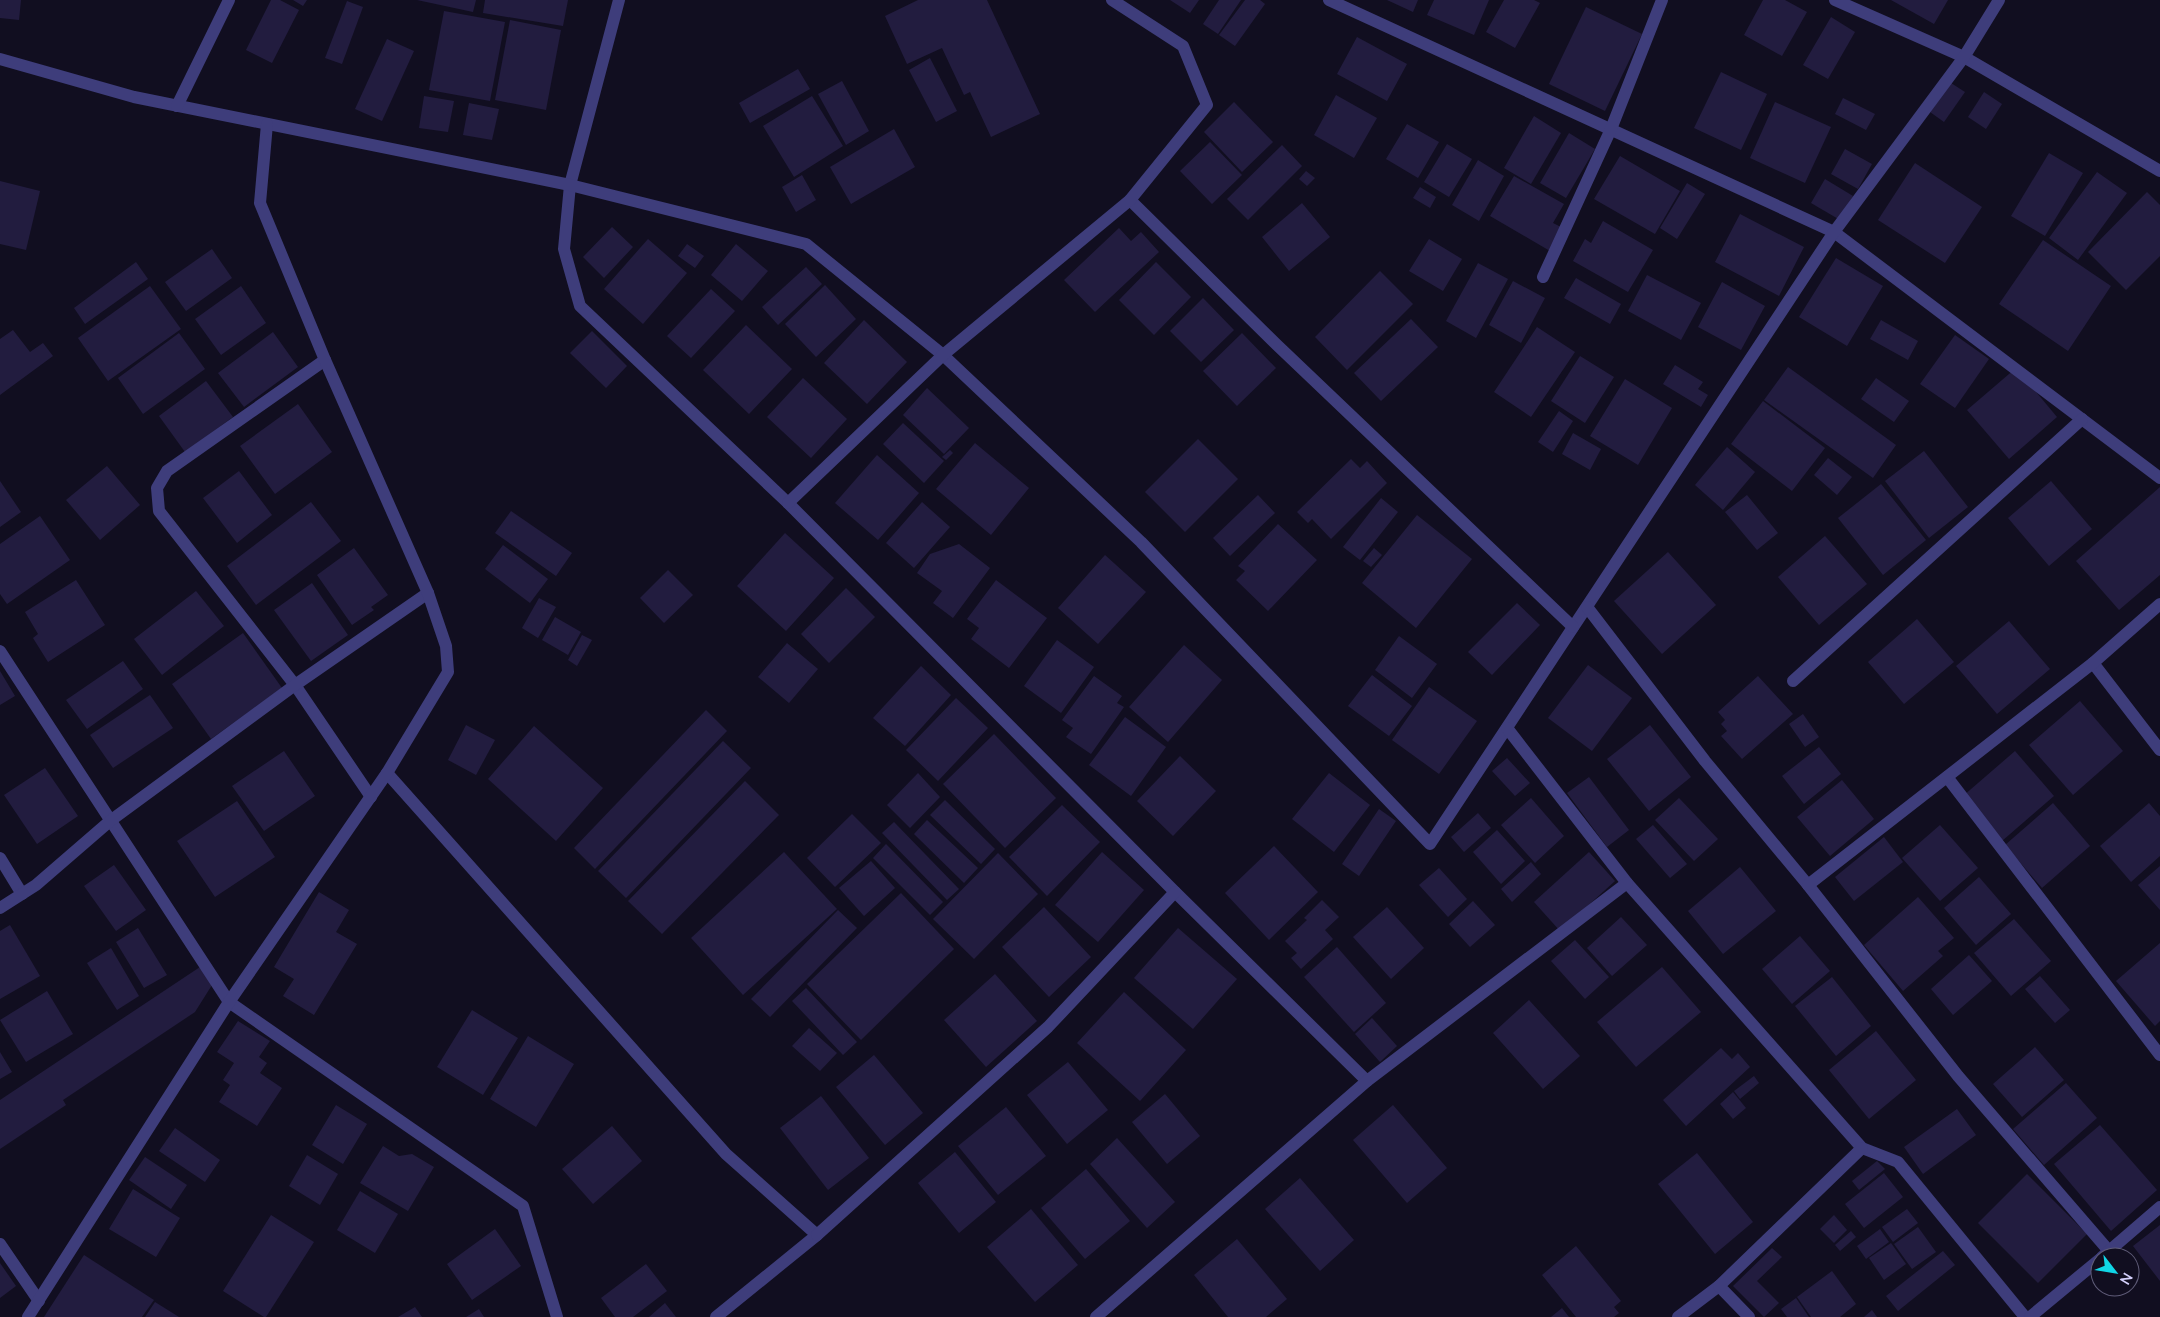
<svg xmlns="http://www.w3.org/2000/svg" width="2160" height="1317" viewBox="0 0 2160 1317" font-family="Lato,sans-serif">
<rect width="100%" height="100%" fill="#110e20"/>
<g fill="#221c3f">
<path d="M0 0H21L19 20 0 18Z"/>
<path d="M271 0H280L299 10 272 63 246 50Z"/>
<path d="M293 0H307L303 6Z"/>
<path d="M417 0H476L473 12Z"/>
<path d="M485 0H568L563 26 483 13Z"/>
<path d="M918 0H987L1040 114 991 137 970 92 964 95 942 48 907 64 885 16Z"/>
<path d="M1170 0H1199L1190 13Z"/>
<path d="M1219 0H1241L1218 34 1203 24Z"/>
<path d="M1245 0H1260L1265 4 1235 46 1219 35Z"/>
<path d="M1387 0H1418L1413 12Z"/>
<path d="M1434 0H1489L1474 35 1427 15Z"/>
<path d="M1504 0H1534L1540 3 1515 48 1486 32Z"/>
<path d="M1763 0H1785L1807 12 1782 56 1744 35Z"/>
<path d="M1891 0H1948L1934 24Z"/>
<path d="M347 1 363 7 342 64 325 58Z"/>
<path d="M1586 7 1642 34 1605 111 1549 84Z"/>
<path d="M444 11 505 22 490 101 429 90Z"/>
<path d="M1831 17 1855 32 1828 79 1803 65Z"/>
<path d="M510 20 561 30 546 110 495 100Z"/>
<path d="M1357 37 1407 64 1387 101 1337 74Z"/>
<path d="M387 39 414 51 382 121 355 109Z"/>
<path d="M930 58 957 111 936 122 909 70Z"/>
<path d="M798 69 810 89 750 123 739 103Z"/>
<path d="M1721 72 1767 94 1741 150 1694 128Z"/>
<path d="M842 81 869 131 846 145 818 94Z"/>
<path d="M1951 83 1965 92 1944 122 1930 112Z"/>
<path d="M1984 92 2002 104 1986 129 1968 117Z"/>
<path d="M1336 95 1377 118 1354 158 1314 135Z"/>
<path d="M424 96 454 101 448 132 419 128Z"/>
<path d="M812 96 843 146 794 177 763 126Z"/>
<path d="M1843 98 1875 114 1866 130 1835 114Z"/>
<path d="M1234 102 1273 142 1242 172 1204 132Z"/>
<path d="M1775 102 1831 127 1805 183 1750 158Z"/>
<path d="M469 103 499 109 492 140 463 135Z"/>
<path d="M1534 116 1561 133 1531 184 1504 168Z"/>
<path d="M1407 124 1439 142 1418 178 1386 159Z"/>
<path d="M894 129 915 167 851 204 830 167Z"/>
<path d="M1569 133 1595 149 1566 198 1540 183Z"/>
<path d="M1210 142 1242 175 1212 204 1180 171Z"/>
<path d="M1447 144 1472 159 1449 197 1424 182Z"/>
<path d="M1282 145 1302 166 1248 220 1227 199Z"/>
<path d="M1845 149 1872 164 1858 189 1831 174Z"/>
<path d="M2049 153 2083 173 2045 236 2011 216Z"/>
<path d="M1620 156 1680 191 1655 234 1594 199Z"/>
<path d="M1478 160 1504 176 1479 221 1452 205Z"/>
<path d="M1915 163 1982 207 1945 263 1878 220Z"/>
<path d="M1306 171 1315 178 1307 186 1299 179Z"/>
<path d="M2097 172 2127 193 2078 260 2049 238Z"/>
<path d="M802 175 816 200 796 212 782 187Z"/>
<path d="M1514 176 1564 204 1553 223 1563 228 1550 251 1490 216Z"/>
<path d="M1825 179 1853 196 1840 220 1811 203Z"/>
<path d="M0 181 40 191 26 250 0 244Z"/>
<path d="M1687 183 1705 194 1677 239 1660 228Z"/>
<path d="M1420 187 1436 197 1430 208 1413 198Z"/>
<path d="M2147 192 2160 205V256L2126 290 2088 252Z"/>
<path d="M1302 203 1330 237 1289 271 1262 237Z"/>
<path d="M1740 214 1804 247 1779 296 1715 262Z"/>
<path d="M1603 221 1653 250 1628 292 1573 261 1585 239 1591 243Z"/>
<path d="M612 227 633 247 604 278 583 257Z"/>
<path d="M1119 228 1131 241 1141 232 1159 252 1095 312 1064 280Z"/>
<path d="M648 239 687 273 643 324 604 289Z"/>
<path d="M1429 239 1462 259 1443 291 1409 271Z"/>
<path d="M2043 240 2111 286 2068 351 1999 304Z"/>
<path d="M687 244 704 256 695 268 678 256Z"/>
<path d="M736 244 768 271 742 301 711 275Z"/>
<path d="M212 249 232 278 186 311 165 282Z"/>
<path d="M1836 258 1883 286 1847 346 1799 317Z"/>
<path d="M136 262 148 279 85 324 74 308Z"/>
<path d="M1156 262 1191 297 1154 335 1119 300Z"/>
<path d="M1478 263 1508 279 1476 338 1446 321Z"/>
<path d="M806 267 822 284 778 325 762 307Z"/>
<path d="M1380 271 1413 304 1347 370 1315 337Z"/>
<path d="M1647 275 1701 303 1681 340 1628 311Z"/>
<path d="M1576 278 1621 304 1610 324 1564 298Z"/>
<path d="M1513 281 1545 298 1521 343 1489 325Z"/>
<path d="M1722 282 1765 306 1741 350 1698 327Z"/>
<path d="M825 285 856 319 816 357 785 324Z"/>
<path d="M150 286 181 329 108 381 78 338Z"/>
<path d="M241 286 266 323 221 355 195 319Z"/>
<path d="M711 289 735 311 691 358 667 336Z"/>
<path d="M1203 298 1234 330 1201 362 1170 331Z"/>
<path d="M1411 319 1438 347 1381 401 1354 373Z"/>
<path d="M864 320 907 362 867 404 824 363Z"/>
<path d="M1881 320 1918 341 1908 360 1870 339Z"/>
<path d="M746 325 792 369 749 414 703 370Z"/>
<path d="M1537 327 1575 352 1531 417 1494 392Z"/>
<path d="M13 330 30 352 43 343 53 356 0 395V339Z"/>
<path d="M592 331 627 366 606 388 570 353Z"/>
<path d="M273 332 298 367 244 407 218 373Z"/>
<path d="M179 333 205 369 143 414 118 378Z"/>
<path d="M1242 333 1276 368 1237 406 1203 371Z"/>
<path d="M1955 335 1989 359 1955 408 1920 384Z"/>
<path d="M1580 356 1614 377 1585 423 1551 401Z"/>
<path d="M1675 365 1703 382 1698 389 1708 395 1701 407 1663 384Z"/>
<path d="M1788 367 1896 445 1873 478 1764 400Z"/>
<path d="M2016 368 2057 417 2009 459 1967 410Z"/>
<path d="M803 378 847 419 811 458 767 417Z"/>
<path d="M1876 378 1909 401 1894 422 1861 399Z"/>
<path d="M1625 379 1672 408 1638 465 1590 436Z"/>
<path d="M206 381 233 417 185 452 159 416Z"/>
<path d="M927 388 969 428 944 454 903 415Z"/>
<path d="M1763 401 1825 448 1792 491 1731 444Z"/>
<path d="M298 404 332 452 275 494 240 446Z"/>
<path d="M1559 411 1573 421 1553 452 1538 442Z"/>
<path d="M903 423 944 461 924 483 883 444Z"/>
<path d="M1573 433 1601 449 1590 470 1562 454Z"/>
<path d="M1198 439 1238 479 1185 532 1145 492Z"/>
<path d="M975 443 1029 488 991 535 936 489Z"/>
<path d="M1727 447 1755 472 1723 510 1695 485Z"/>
<path d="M950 450 953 453 946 460 942 457Z"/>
<path d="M1924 451 1968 507 1929 538 1885 481Z"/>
<path d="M877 455 919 493 878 540 835 503Z"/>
<path d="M1828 458 1852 477 1837 495 1814 475Z"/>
<path d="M1351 459 1360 468 1367 461 1387 483 1331 539 1312 519 1308 523 1297 512Z"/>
<path d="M107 466 140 505 100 540 66 500Z"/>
<path d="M239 471 272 515 237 543 203 498Z"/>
<path d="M0 481 21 512 0 527Z"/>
<path d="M2051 481 2092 529 2049 566 2008 518Z"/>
<path d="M1881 484 1926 540 1883 575 1838 518Z"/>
<path d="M2160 487V575L2119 610 2076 561Z"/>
<path d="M1258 495 1275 513 1230 556 1213 538Z"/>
<path d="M1747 495 1778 533 1757 550 1725 512Z"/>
<path d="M1381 498 1398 512 1360 560 1343 547Z"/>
<path d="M311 502 341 541 256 605 227 566Z"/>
<path d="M922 502 950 527 914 568 886 543Z"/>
<path d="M511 511 572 553 556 576 495 533Z"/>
<path d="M1417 515 1472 559 1416 628 1362 583Z"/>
<path d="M40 516 70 560 7 604 0 594V544Z"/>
<path d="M1278 524 1317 560 1268 611 1236 580 1245 571 1238 566Z"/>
<path d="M785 533 834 578 786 631 737 586Z"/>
<path d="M1825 536 1867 584 1819 625 1778 577Z"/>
<path d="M959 544 990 568 953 618 933 603 942 591 917 573 930 554Z"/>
<path d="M503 545 548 579 530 603 485 569Z"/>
<path d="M354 548 388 595 371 607 374 610 352 625 317 575Z"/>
<path d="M1374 548 1382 555 1371 567 1363 561Z"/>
<path d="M1668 552 1716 605 1662 654 1614 601Z"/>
<path d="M1105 555 1146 592 1098 644 1058 608Z"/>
<path d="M668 570 693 595 664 623 640 598Z"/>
<path d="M76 580 105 625 48 662 33 638 38 634 25 612Z"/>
<path d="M996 580 1047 618 1009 668 971 639 979 628 967 619Z"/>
<path d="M312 583 348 635 311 661 274 610Z"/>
<path d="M846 588 875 617 829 663 801 634Z"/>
<path d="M196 591 224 626 162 675 134 639Z"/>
<path d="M539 598 556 607 538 638 522 628Z"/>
<path d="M1517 603 1540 625 1492 675 1468 652Z"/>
<path d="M555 617 581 632 568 655 542 640Z"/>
<path d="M1917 619 1954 662 1904 704 1868 662Z"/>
<path d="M2009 621 2050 669 1997 714 1956 666Z"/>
<path d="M243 633 282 688 211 739 172 684Z"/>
<path d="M582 635 592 640 577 666 568 660Z"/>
<path d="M1399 636 1437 664 1412 698 1375 670Z"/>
<path d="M1057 640 1094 667 1061 713 1024 686Z"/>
<path d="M787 643 818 669 789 703 758 677Z"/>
<path d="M1184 645 1222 680 1168 742 1129 707Z"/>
<path d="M123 661 143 689 87 729 66 700Z"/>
<path d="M1588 665 1632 698 1592 751 1548 718Z"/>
<path d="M921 666 951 695 905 746 873 718Z"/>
<path d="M0 671 15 696 0 705Z"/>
<path d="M1372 675 1412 706 1389 736 1348 706Z"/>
<path d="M1094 676 1122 696 1117 703 1124 707 1091 754 1066 737 1073 728 1062 720Z"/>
<path d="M1758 676 1793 714 1742 759 1721 736 1727 731 1721 724 1725 720 1718 712Z"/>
<path d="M1429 687 1477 721 1439 774 1392 740Z"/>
<path d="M150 695 173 728 113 768 90 735Z"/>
<path d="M956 698 988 728 938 781 906 750Z"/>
<path d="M2080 701 2123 751 2073 795 2029 745Z"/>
<path d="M706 710 727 731 595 869 574 848Z"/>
<path d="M1803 714 1819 737 1805 747 1789 724Z"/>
<path d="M1125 717 1166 747 1131 796 1089 765Z"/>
<path d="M466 725 495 740 476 775 448 760Z"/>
<path d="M1650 725 1691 777 1649 811 1607 759Z"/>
<path d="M534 726 603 788 556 841 488 779Z"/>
<path d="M994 734 1056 798 1005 848 943 784Z"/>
<path d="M723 741 751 768 626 898 598 871Z"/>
<path d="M1819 747 1841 774 1804 804 1782 776Z"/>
<path d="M284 751 315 796 264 831 232 786Z"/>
<path d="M2015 751 2054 796 2002 841 1963 796Z"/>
<path d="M1180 756 1216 791 1173 836 1137 801Z"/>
<path d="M1507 758 1530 783 1515 796 1492 771Z"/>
<path d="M45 768 78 816 37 844 4 795Z"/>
<path d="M918 773 940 797 910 828 887 805Z"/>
<path d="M1329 773 1370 805 1334 852 1292 819Z"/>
<path d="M1589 777 1629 830 1607 847 1567 793Z"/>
<path d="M1842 780 1874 819 1830 856 1797 817Z"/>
<path d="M745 781 779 815 662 934 628 901Z"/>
<path d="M1531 798 1564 836 1535 863 1501 825Z"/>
<path d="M1679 798 1718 839 1694 861 1655 820Z"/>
<path d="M945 800 995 849 981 864 930 815Z"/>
<path d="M237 801 275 857 215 897 177 841Z"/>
<path d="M2053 803 2090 846 2042 888 2005 845Z"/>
<path d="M2149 803 2160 816V856L2131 882 2100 846Z"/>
<path d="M1062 805 1100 842 1047 896 1009 857Z"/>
<path d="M1379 809 1396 821 1359 876 1342 864Z"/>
<path d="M1478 813 1491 828 1464 852 1451 837Z"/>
<path d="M852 814 881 843 835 887 807 858Z"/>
<path d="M927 820 978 868 964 883 914 834Z"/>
<path d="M894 822 959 889 947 900 882 833Z"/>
<path d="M1653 825 1687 864 1670 878 1636 839Z"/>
<path d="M1940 825 1978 868 1940 901 1902 858Z"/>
<path d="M1497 830 1525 861 1501 884 1473 852Z"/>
<path d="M1884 837 1903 862 1854 901 1835 877Z"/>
<path d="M886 844 943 902 930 915 873 858Z"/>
<path d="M1274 846 1318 892 1269 940 1225 893Z"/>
<path d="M784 852 837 909 743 995 691 938Z"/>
<path d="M1102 852 1144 890 1098 942 1055 905Z"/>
<path d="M1589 852 1615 881 1560 931 1534 902Z"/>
<path d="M998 853 1038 894 974 959 933 919Z"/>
<path d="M871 861 895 888 864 916 839 888Z"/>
<path d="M1531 862 1541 874 1512 902 1501 889Z"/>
<path d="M114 865 146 910 116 931 84 886Z"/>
<path d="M2160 866V910L2138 885Z"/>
<path d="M1740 867 1776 911 1723 954 1688 911Z"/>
<path d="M1439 868 1467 899 1448 917 1419 885Z"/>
<path d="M1979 877 2011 914 1976 945 1944 908Z"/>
<path d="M319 892 349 910 336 932 357 944 314 1015 283 996 294 979 274 967Z"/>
<path d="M901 893 954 949 861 1040 807 984Z"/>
<path d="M1918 897 1954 938 1938 951 1943 956 1903 991 1864 945Z"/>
<path d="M1322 900 1339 917 1325 930 1333 939 1301 969 1291 958 1297 953 1285 941 1307 920 1304 918Z"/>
<path d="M1473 901 1495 925 1470 947 1449 924Z"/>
<path d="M1044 907 1091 957 1049 997 1002 947Z"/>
<path d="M1387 907 1424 948 1391 979 1353 937Z"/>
<path d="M838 910 857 928 770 1017 751 999Z"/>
<path d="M1621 917 1647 945 1612 976 1587 948Z"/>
<path d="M2014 919 2051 961 2011 996 1974 953Z"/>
<path d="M10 925 40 976 0 999V931Z"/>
<path d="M138 928 167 975 144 988 116 942Z"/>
<path d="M1178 928 1237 979 1193 1029 1134 978Z"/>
<path d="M1800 936 1830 971 1792 1004 1762 969Z"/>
<path d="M1575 940 1609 977 1585 999 1551 961Z"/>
<path d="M2160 943V1021L2155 1026 2116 981Z"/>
<path d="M1337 947 1386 1003 1354 1032 1304 977Z"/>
<path d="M111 948 139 996 117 1010 87 963Z"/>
<path d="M1969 955 1992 981 1953 1015 1931 989Z"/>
<path d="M200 967 212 985 195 1012 63 1100 66 1105 0 1149V1100Z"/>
<path d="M1662 967 1701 1012 1636 1067 1597 1022Z"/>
<path d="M995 974 1037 1021 986 1067 944 1020Z"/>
<path d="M2040 976 2070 1010 2055 1023 2025 989Z"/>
<path d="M1832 977 1871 1026 1836 1056 1795 1006Z"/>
<path d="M806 988 857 1042 843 1055 792 1001Z"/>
<path d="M47 991 73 1034 26 1062 0 1020Z"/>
<path d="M1124 992 1186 1050 1140 1101 1077 1043Z"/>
<path d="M1529 1000 1580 1056 1543 1089 1493 1033Z"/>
<path d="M472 1010 518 1038 483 1095 437 1067Z"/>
<path d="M1372 1018 1397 1046 1380 1062 1355 1034Z"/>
<path d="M238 1021 270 1041 259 1057 267 1063 260 1073 282 1088 257 1126 219 1102 230 1085 223 1080 234 1063 217 1052Z"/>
<path d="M809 1028 837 1053 820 1071 792 1046Z"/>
<path d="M1876 1031 1916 1080 1869 1119 1829 1070Z"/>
<path d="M528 1036 574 1064 536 1127 490 1099Z"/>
<path d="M2035 1047 2064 1080 2022 1117 1993 1084Z"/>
<path d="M1721 1048 1732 1059 1738 1053 1750 1067 1686 1126 1663 1100Z"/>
<path d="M0 1052 12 1072 0 1079Z"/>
<path d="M874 1055 923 1113 885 1145 836 1087Z"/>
<path d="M1068 1062 1108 1110 1067 1144 1027 1095Z"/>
<path d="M1754 1076 1759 1083 1740 1099 1734 1091Z"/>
<path d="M2066 1083 2097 1118 2044 1165 2013 1129Z"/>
<path d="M1733 1092 1746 1108 1733 1119 1720 1104Z"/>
<path d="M1165 1094 1200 1136 1167 1164 1132 1122Z"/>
<path d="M821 1096 869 1158 828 1190 780 1128Z"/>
<path d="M336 1105 367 1124 343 1164 312 1145Z"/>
<path d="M1393 1105 1447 1168 1407 1203 1353 1140Z"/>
<path d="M1006 1107 1046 1156 998 1195 958 1146Z"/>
<path d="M1957 1109 1976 1135 1923 1174 1904 1147Z"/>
<path d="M2100 1125 2157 1190 2111 1231 2054 1164Z"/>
<path d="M612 1126 642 1161 593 1204 562 1169Z"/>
<path d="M175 1128 220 1160 205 1182 159 1151Z"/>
<path d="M1117 1138 1175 1202 1147 1228 1090 1164Z"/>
<path d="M383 1146 399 1156 412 1154 434 1167 408 1211 360 1183Z"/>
<path d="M955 1152 996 1202 959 1233 918 1183Z"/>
<path d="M1697 1153 1753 1222 1715 1254 1658 1184Z"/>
<path d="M307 1155 338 1174 320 1205 289 1186Z"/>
<path d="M145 1157 187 1185 171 1209 129 1180Z"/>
<path d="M1877 1161 1885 1169 1859 1190 1852 1181Z"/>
<path d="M1086 1169 1130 1221 1085 1259 1041 1208Z"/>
<path d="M1884 1173 1903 1197 1864 1228 1845 1204Z"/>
<path d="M2027 1174 2087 1234 2038 1283 1978 1223Z"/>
<path d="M1300 1178 1354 1240 1320 1271 1265 1209Z"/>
<path d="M133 1189 180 1218 156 1257 109 1229Z"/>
<path d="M360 1191 398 1214 375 1253 337 1230Z"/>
<path d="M1031 1209 1078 1265 1035 1302 987 1247Z"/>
<path d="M1907 1209 1918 1223 1893 1242 1882 1227Z"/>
<path d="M271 1215 314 1242 266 1317H264L223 1291Z"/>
<path d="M1834 1215 1847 1230 1834 1243 1820 1229Z"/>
<path d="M2160 1225V1281L2133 1246Z"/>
<path d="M1918 1227 1936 1252 1912 1269 1894 1244Z"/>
<path d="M495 1229 521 1266 472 1300 447 1264Z"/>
<path d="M1880 1229 1889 1242 1866 1259 1857 1246Z"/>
<path d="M1851 1231 1856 1237 1840 1251 1835 1245Z"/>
<path d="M1237 1239 1287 1299 1266 1317H1228L1194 1275Z"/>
<path d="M1891 1243 1906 1264 1884 1280 1869 1258Z"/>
<path d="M1576 1246 1621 1301 1614 1307 1619 1313 1614 1317H1576L1542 1275Z"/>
<path d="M1772 1248 1782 1257 1757 1281 1779 1303 1764 1317 1733 1286Z"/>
<path d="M1943 1251 1955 1265 1898 1311 1886 1296Z"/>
<path d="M84 1255 154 1300 142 1317H44Z"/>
<path d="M0 1263 16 1286 0 1298Z"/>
<path d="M646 1264 667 1291 633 1317H615L601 1298Z"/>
<path d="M1832 1271 1856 1304 1840 1317H1811L1797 1297Z"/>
<path d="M1796 1298 1809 1317H1787L1781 1309Z"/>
<path d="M155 1302 179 1317H145Z"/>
<path d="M665 1303 676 1317H649Z"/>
<path d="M415 1307 422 1317H398Z"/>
<path d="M1562 1308 1569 1317H1551Z"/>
<path d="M479 1309 484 1317H466Z"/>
<path d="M1872 1310 1877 1317H1864Z"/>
</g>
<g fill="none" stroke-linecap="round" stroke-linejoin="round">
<g stroke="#3e3d7b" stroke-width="12">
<path d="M619 0 570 185 564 249 580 306 788 503 1175 892 1367 1081"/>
<path d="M1329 0 1834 232 2160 478"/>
<path d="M1835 0 1964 57 2160 171"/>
<path d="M0 59 134 97 570 185 806 244 943 355 1141 542 1430 844 1834 232 1964 57 1999 0"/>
<path d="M177 106 229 0"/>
<path d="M1130 200 1277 345 1573 627"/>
<path d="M1543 277 1611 129 1662 0"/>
<path d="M325 360 167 471 157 488 159 511 295 685 371 797"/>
<path d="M788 503 943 355 1130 200 1207 105 1183 46 1112 0"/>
<path d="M1587 607 1705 761 1808 885 1958 1076 2109 1251"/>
<path d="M0 651 229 1002 523 1206 557 1317"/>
<path d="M2093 663 2160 750"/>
<path d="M1793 681 2082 419"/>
<path d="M1507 728 1627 883 1862 1148 1898 1162 2025 1317"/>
<path d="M387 773 726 1154 817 1235 716 1317"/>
<path d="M1947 777 2160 1055"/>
<path d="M0 858 22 894"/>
<path d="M1808 885 2093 663 2160 604"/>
<path d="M0 908 36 885 110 821 295 685 428 593"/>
<path d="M817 1235 1048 1027 1175 892"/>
<path d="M0 1244 39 1301"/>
<path d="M2102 1257 2160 1207"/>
<path d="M28 1317 229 1002 387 773 448 672 446 646 428 593 325 360 260 203 267 124"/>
<path d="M1096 1317 1367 1081 1627 883"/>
<path d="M1678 1317 1719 1286"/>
<path d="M1749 1317 1719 1286 1862 1148"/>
<path d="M2030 1317 2100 1259"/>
</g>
</g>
<g transform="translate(2115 1272) rotate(121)"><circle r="24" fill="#110e20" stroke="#5f5c78"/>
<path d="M0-4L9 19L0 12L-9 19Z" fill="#11d6e7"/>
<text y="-8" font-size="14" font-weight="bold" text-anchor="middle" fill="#d5d1fc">N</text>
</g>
</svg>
